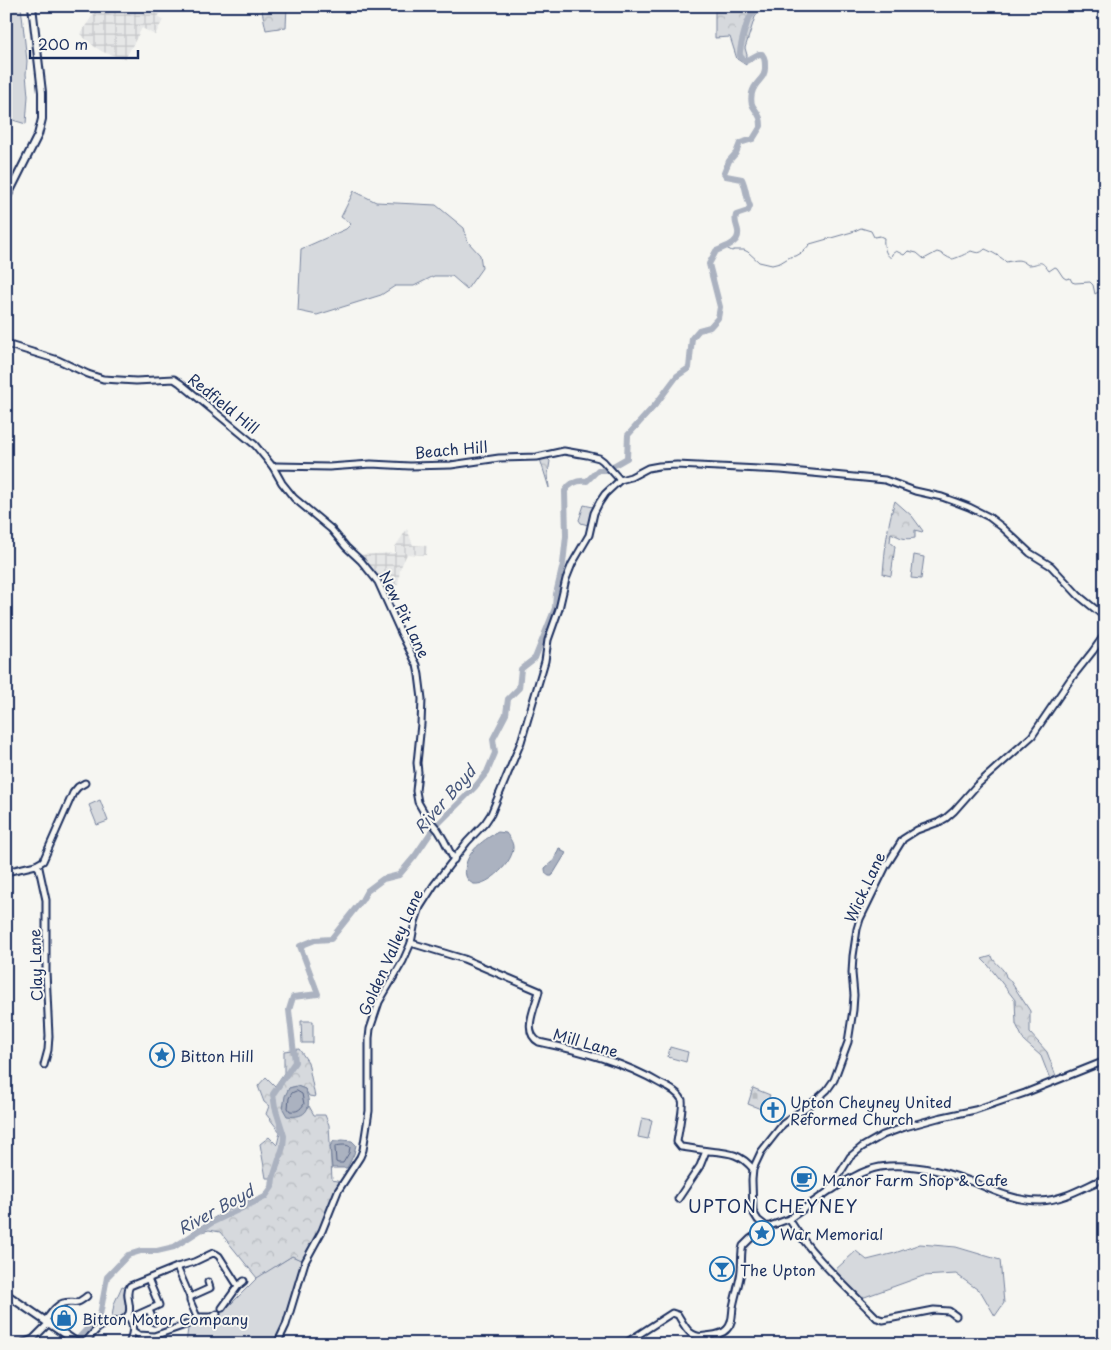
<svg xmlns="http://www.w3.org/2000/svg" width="1111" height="1350" viewBox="0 0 1111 1350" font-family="'Playpen Sans',sans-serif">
<defs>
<pattern id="industrial-grid" width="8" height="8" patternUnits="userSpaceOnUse" patternTransform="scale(1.25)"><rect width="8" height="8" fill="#e6e7e7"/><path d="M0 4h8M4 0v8" fill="none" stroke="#c5c6c9"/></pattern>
<pattern id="forest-crowns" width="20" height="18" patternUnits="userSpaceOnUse" patternTransform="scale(1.25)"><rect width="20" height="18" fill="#d6d9dd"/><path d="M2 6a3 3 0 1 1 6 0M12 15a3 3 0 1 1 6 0" fill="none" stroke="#b7bbc0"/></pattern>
<pattern id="cemetery-stones" width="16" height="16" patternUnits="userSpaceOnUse" patternTransform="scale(1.25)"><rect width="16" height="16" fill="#d6d9dd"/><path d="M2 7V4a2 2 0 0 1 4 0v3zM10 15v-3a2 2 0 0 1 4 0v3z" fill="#b7bbc0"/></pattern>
</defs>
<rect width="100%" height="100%" fill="#f6f6f2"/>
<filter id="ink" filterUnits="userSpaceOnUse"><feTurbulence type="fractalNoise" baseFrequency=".02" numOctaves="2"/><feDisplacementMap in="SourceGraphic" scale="10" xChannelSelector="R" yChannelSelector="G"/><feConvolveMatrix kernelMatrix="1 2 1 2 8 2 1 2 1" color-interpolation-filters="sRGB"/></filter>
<g filter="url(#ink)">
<path fill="#e6e7e7" d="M6 165 19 172 6 193Z"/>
<g fill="url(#industrial-grid)">
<path d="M99 6H157V8L161 12 158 17 163 20 155 35 142 28 125 59 103 52 95 47 80 34Z"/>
<path d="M407 529 413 545 427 546 426 555 407 554 400 569 398 585H384L380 583 358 555 395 553V547Z"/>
</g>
<g fill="#d6d9dd" stroke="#78849e">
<path d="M6 6H21L27 61 26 74 28 96 26 124 6 118Z"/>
<path d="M354 191 376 202 436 205 464 228 468 242 480 255 482 268 467 289 452 276H434L414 286H395L381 295 317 315 298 311 301 249 346 229 351 224 341 217Z"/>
<path d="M584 505 593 507 588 525 581 523 579 520Z"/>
<path d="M914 555 924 557 921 579 911 578Z"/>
<path d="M100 800 108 821 97 825 89 805Z"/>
<path d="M301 1021H313V1043H302Z"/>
<path d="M670 1047 688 1052 686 1062 668 1057Z"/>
<path d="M642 1118 652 1120 648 1139 638 1137Z"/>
<path d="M920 1244 956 1247 1000 1260 1004 1303 995 1316 981 1292 956 1274 923 1276 859 1299 834 1271 856 1251 867 1260 895 1253Z"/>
<path d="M292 1256 303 1261 280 1331 273 1344H186L188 1328 193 1324 215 1317 225 1310 259 1276Z"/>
<path d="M122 1286 128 1288 131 1315 111 1323 114 1304Z"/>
</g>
<g fill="url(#forest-crowns)" stroke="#78849e">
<path d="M261 6H287L286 27 266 30Z"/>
<path d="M715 6H764L755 17 745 48 747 55 746 65 737 59 730 37 715 38Z"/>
<path d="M549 456 547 458 550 461 548 474 549 488 540 459Z"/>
<path d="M895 501 912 516 923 531 922 532 915 530V538C904 540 901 538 891 533L890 542 895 546 891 576 883 574C885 550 887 525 895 501Z"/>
<path d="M992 956C994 964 1005 968 1006 977L1009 979 1030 1011V1033L1047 1052 1056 1076 1050 1079 1041 1056 1024 1041 1016 1024 1015 1000 988 965 982 959Z"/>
<path d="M299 1049 308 1062 315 1097 309 1096 305 1089 297 1086 289 1088 304 1113 309 1106 314 1115H325L329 1125 332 1180 341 1182 320 1230 303 1261 292 1256 257 1278 220 1232 209 1230 193 1234 192 1232C212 1219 241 1199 265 1197L272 1187 273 1178H266L260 1144 269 1137 277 1145 280 1132 266 1114 269 1106 264 1102 258 1086 266 1077 275 1086 284 1073V1051Z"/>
</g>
<path fill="url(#cemetery-stones)" stroke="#78849e" d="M753 1088 770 1095 767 1102 768 1103 766 1111 748 1104Z"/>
<g fill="#abb2c0" stroke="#717e99">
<path d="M498 832 506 833C509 837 513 842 513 847 514 861 489 886 474 884 470 883 467 879 466 876 461 856 482 840 498 832Z"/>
<path d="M559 848 562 849V851L566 853 552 876C547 877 545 873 545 868L554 860Z"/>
<path d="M297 1086 305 1089C313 1107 307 1119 287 1116L283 1109 285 1096 289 1088Z"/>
<path d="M342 1140 352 1141 356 1145 354 1154 347 1168H332L330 1146 334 1141Z"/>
</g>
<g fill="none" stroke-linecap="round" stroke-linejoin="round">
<g stroke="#556385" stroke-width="1">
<path d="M297 1091 302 1094 304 1104C300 1110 297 1112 290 1111L288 1108 289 1098 292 1093Z"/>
<path d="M336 1146C340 1145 347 1144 350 1147L349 1153 343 1163H338L336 1162 335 1148Z"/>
</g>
<path stroke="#717e99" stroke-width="1" d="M726 248 732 251 734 250H744L748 252 759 262 772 265 780 263 790 257 796 256 803 252 810 244 852 232 861 228 871 231 874 237 880 236 884 238C883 244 885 255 891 258L892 254 896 251 904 255 908 251 917 253 924 259 937 252C943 253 947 258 952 259 955 259 968 253 971 251 977 253 980 254 985 249 990 251 1003 258 1006 262 1018 260 1019 258 1028 265 1041 265 1039 257 1049 271L1055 267 1057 268 1063 277 1066 279 1070 278 1072 282 1075 283 1090 282 1093 285 1095 294 1100 291 1105 293"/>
<path stroke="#abb2c0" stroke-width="6" d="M73 1344 100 1315 107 1277 128 1255 141 1251H157L174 1247 213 1222 265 1197 272 1187 273 1178 283 1147 284 1136 275 1107 273 1094 295 1062 289 1010 293 997 318 994 300 946 315 940 331 939 362 900 367 891 383 879 399 875 415 856 434 828 475 787 487 772 495 753 493 739 506 714 508 699 519 688 521 669 535 658 555 608 556 594 563 564 566 536 565 491C570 483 577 480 587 481L598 470H606L627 458 628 435 656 404 677 376 689 368 692 338 699 330 710 327 718 318 720 307 709 264 716 251C724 247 740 244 738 231 737 225 734 222 736 215L748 211 750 206C746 197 746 187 742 179L726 176 724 173 729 161 736 153 740 143 753 139 761 126C761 124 761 121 760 118 756 107 749 108 752 93 755 80 766 80 765 66 765 61 765 58 762 54H759L746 61C743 59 741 59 740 55 739 51 746 23 749 19 751 14 754 14 756 9L754 6"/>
<defs>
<g id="minor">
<path d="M6 344 58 360 88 374 103 379 136 381 174 379 180 383 255 445 273 467 282 483 294 498 331 529 346 547 361 561 378 582 401 633 417 665 419 675 422 699 421 724 417 763 418 772 416 791 418 802 426 816 438 830 444 840 454 860"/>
<path d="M273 467 276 466 329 467 371 464 410 466 451 465 499 458 537 457 564 451 587 455 599 458 603 461 620 480"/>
<path d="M620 480 631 477 648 468 659 466 677 465 781 470 885 480 915 491 942 497 956 502 969 507 989 517 1002 527 1030 553 1051 566 1079 596 1105 617"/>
<path d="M36 865 39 868 46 900V971L49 1036 48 1050 44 1065"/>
<path d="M6 872 36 865 43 861 73 793 78 787 85 783"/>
<path d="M411 943 464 959 539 991C536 1006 521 1032 539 1042 581 1051 624 1062 661 1084 669 1088 678 1092 682 1100 684 1105 678 1134 677 1142L681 1147C690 1148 700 1150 709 1151 729 1153 740 1153 753 1169"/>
<path d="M832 1190C847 1180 863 1170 880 1167 911 1162 950 1173 978 1184 998 1193 1018 1201 1040 1201 1064 1200 1084 1187 1105 1178"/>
<path d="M678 1199 700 1166 706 1151"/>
<path d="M789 1219C812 1257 846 1286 877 1318L883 1320 934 1310 949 1311 956 1316"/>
<path d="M767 1227 758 1220 753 1212 752 1180 753 1169 761 1152 783 1124 816 1100 827 1090 834 1080 848 1042 853 1010 854 995 852 973 853 956 857 929 860 919 886 866 903 839 917 830 939 822 946 818 954 811 977 785 1032 736 1070 680 1093 651 1105 634"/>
<path d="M177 1267 190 1297V1301L197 1317"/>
<path d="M238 1286 244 1281"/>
<path d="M190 1297 210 1288 208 1282"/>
<path d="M149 1310 154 1322"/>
<path d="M128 1316C135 1326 133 1333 129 1344"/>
<path d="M197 1317H212L217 1314"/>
<path d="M130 1318 159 1305 149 1281"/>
<path d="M45 1321C50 1315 56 1305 63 1303 75 1300 74 1307 87 1296"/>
<path d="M133 1331 139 1335 154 1336 188 1324 197 1317"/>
<path d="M716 1335 720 1344"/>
<path d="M20 1344 33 1339 49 1323"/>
<path d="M84 1344C89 1338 94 1331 101 1326 109 1321 125 1324 129 1313 132 1304 124 1295 130 1286L177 1267 194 1262 213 1253 216 1254 219 1256 238 1286 222 1308"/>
<path d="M277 1344 286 1325 305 1262 322 1231 338 1191 360 1157 363 1150 369 1111V1038L370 1029 379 1002 403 961 411 943 415 922 420 907 434 885 467 842 485 823 491 814 521 742 545 661 548 640 559 609 566 579 572 564 589 535 594 513 599 503 605 494 620 480"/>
<path d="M624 1344 672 1313 678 1315C685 1327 690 1339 706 1336 713 1335 722 1335 727 1329 733 1323 732 1314 733 1307 735 1297 738 1287 740 1277 742 1268 741 1259 742 1250L743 1246 750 1239 767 1227 789 1219 829 1191 850 1157 862 1147 883 1135 905 1127 938 1118 975 1110 1025 1093 1105 1061"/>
</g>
<g id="major">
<path d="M6 199 38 135 42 119V92L32 6"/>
<path d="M6 1294 79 1344"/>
</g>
</defs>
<use href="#minor" stroke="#1b2f5e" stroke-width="9"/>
<use href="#major" stroke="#1b2f5e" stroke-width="10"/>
<use href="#minor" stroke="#f6f6f2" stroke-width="5"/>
<use href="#major" stroke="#f6f6f2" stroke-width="6"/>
</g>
</g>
<defs>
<symbol id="sight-ring" viewBox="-11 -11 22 22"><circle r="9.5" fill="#f6f6f2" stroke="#1f6fb2" stroke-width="1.5"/><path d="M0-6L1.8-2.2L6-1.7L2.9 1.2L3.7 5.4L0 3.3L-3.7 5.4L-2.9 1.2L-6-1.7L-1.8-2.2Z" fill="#1f6fb2"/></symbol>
<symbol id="church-ring" viewBox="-11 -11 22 22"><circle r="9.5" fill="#f6f6f2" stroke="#1f6fb2" stroke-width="1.5"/><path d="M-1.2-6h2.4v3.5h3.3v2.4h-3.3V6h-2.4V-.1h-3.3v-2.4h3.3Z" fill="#1f6fb2"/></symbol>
<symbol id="cafe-ring" viewBox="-11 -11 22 22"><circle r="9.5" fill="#f6f6f2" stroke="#1f6fb2" stroke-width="1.5"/><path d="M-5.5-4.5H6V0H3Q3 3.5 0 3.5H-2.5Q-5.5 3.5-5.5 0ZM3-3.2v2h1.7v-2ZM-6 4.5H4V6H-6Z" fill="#1f6fb2"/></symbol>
<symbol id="bar-ring" viewBox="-11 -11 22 22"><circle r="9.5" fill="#f6f6f2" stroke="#1f6fb2" stroke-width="1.5"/><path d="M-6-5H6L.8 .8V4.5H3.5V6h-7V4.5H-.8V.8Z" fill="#1f6fb2"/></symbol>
<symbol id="shop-ring" viewBox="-11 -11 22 22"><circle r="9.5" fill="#f6f6f2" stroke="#1f6fb2" stroke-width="1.5"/><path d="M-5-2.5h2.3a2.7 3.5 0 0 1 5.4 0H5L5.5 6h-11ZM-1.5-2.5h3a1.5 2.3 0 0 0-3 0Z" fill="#1f6fb2"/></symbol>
</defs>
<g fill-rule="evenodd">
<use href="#sight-ring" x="148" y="1041" width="28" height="28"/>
<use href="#church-ring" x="759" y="1096" width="28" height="28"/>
<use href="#cafe-ring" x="790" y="1165" width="28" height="28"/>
<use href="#sight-ring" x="748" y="1219" width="28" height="28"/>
<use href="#bar-ring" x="708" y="1255" width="28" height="28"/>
<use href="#shop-ring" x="50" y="1304" width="28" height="28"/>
</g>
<g text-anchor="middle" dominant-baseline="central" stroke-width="4" stroke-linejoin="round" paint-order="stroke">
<g font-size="15" fill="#1b2f5e" stroke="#f6f6f2">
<text transform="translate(224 403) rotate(39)">Redfield Hill</text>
<text transform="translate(451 449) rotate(-5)">Beach Hill</text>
<text transform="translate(405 614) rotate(64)">New Pit Lane</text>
<text transform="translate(864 887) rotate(-65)">Wick Lane</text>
<text transform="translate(390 952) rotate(-66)">Golden Valley Lane</text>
<text transform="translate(35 965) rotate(-92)">Clay Lane</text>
<text transform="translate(586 1042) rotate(16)">Mill Lane</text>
</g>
<g font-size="15" fill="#1b2f5e" stroke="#f6f6f2" text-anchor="start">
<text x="180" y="1055">Bitton Hill</text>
<text x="790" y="1101">Upton Cheyney United<tspan x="790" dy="17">Reformed Church</tspan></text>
<text x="822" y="1179">Manor Farm Shop &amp; Cafe</text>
<text x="780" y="1233">War Memorial</text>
<text x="740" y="1269">The Upton</text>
<text x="82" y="1318">Bitton Motor Company</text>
</g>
<g font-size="16" font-style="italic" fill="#46567b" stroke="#f6f6f2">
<text transform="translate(444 799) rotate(-49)">River Boyd</text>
<text transform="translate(215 1209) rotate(-29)">River Boyd</text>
</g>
<g font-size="18" letter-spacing="1" fill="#1b2f5e" stroke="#f6f6f2">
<text x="773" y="1205">UPTON CHEYNEY</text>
</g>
</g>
<rect width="1111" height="1350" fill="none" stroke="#f6f6f2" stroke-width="25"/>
<rect x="12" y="12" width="1086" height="1325" fill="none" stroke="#1b2f5e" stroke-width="2" filter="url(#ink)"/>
<path d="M30 50v8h108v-8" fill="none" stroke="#1b2f5e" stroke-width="2.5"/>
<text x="38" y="50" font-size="15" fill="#1b2f5e" stroke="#f6f6f2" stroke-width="4" paint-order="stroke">200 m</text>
</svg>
